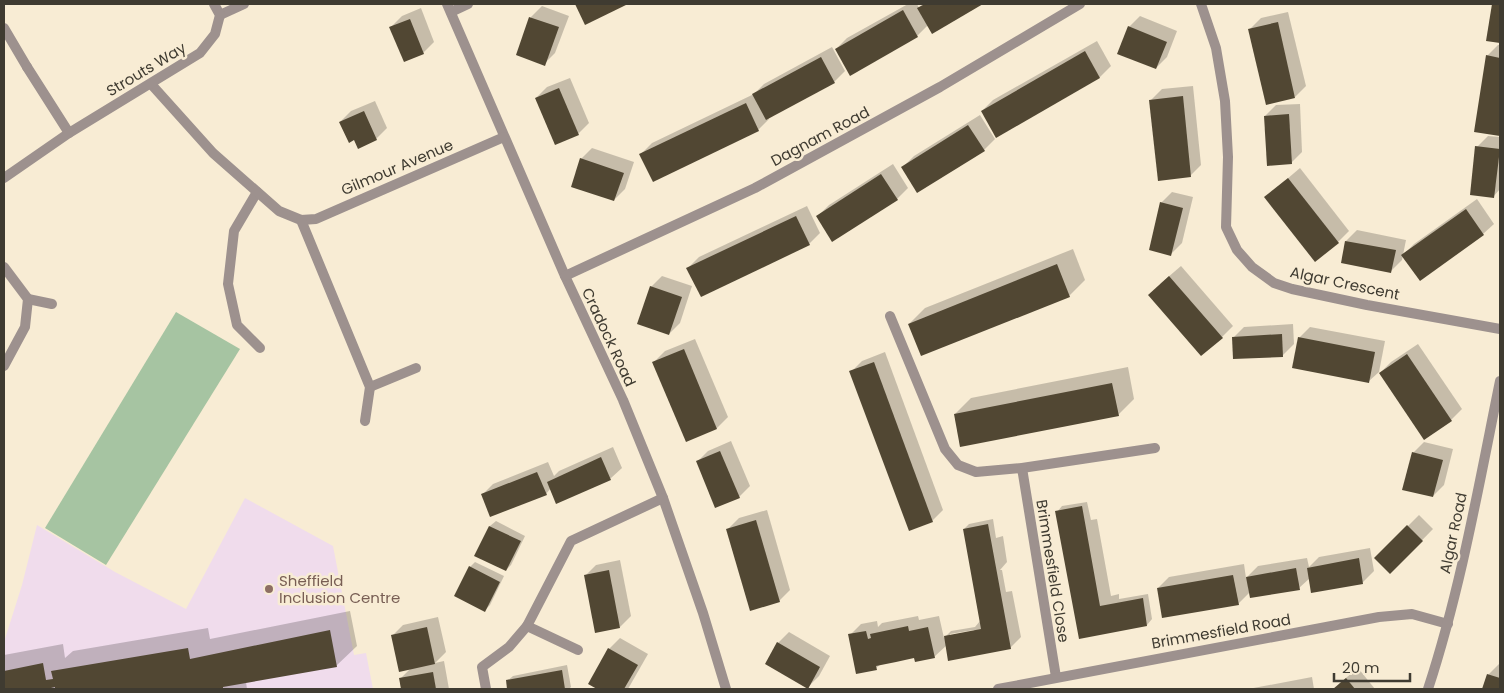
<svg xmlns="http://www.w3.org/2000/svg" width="1504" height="693" viewBox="0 0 1504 693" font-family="Poppins,sans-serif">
<rect width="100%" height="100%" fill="#f8ecd4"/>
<path fill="#f0dcec" d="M245 498 333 546 354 655 366 653 373 689H4V642L22 585 37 525 115 572 186 609Z"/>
<path fill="#a6c4a2" d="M176 312 240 349 106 565 45 528Z"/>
<g fill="#0003" fill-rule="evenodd">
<path d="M908 4H917L919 8 923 4H980L932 32 928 25 917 36 850 74 836 49 847 38Z"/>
<path d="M542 6 569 16 555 53 544 64 517 55 531 17Z"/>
<path d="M421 8 434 42 423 53 391 27 402 16Z"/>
<path d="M1288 12 1306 86 1295 97 1250 29 1261 18Z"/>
<path d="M1140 16 1177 31 1167 57 1156 68 1129 27Z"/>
<path d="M1097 41 1111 66 1100 77 997 136 982 111 993 100Z"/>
<path d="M1498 45H1500V135L1475 131 1487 56Z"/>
<path d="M832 47 845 71 834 82 769 117V119L758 130 654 180 641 154 652 143 754 94 764 84Z"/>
<path d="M570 78 589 123 578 134 536 98 547 87Z"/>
<path d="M1193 86 1201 165 1190 176 1151 100 1162 89Z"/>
<path d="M375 101 387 128 376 139H355L340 122 351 111Z"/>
<path d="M1300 104 1302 152 1291 163 1265 116 1276 105Z"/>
<path d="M980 115 995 139 984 150 903 167 914 156Z"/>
<path d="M1488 136 1500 137V189L1493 197 1477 147Z"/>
<path d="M592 148 634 162 625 189 614 200 581 159Z"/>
<path d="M893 164 908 188 897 199 818 216 829 205Z"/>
<path d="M1300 168 1349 231 1338 242 1266 197Z"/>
<path d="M1172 192 1193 197 1182 243 1171 254 1161 203Z"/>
<path d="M1477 199 1494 224 1483 234 1403 255 1414 244Z"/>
<path d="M807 206 820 233 809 244 688 268 699 257Z"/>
<path d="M1357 230 1406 240 1402 260 1391 271 1342 262 1346 241Z"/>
<path d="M1073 249 1085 280 1069 296 909 324 925 308Z"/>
<path d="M1181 266 1233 326 1222 337 1160 284Z"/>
<path d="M662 276 692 286 680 323 669 334 651 287Z"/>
<path d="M1293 324 1294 344 1283 355 1233 338 1244 327Z"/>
<path d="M1310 327 1385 341 1379 372 1369 381 1299 338Z"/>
<path d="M695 339 728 417 717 428 687 440 654 362 665 351Z"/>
<path d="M1418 344 1462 409 1451 420 1424 438 1380 373 1391 362Z"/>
<path d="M885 352 943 510 932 521 851 372 862 361Z"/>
<path d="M1128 367 1134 399 1118 415 955 414 971 398Z"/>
<path d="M731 441 750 486 739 497 697 462 708 451Z"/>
<path d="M1424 442 1453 449 1444 485 1433 496 1413 453Z"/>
<path d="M613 447 622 468 611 478 557 502 551 488 546 494 482 495 493 484 548 462 554 476 559 471Z"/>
<path d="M1087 502 1091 520 1097 519 1111 596 1119 594V599L1148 594 1152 619 1147 625 1080 637 1057 512 1062 506Z"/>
<path d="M767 510 790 590 779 601 728 529 739 518Z"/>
<path d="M1419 515 1433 529 1390 573 1376 558Z"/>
<path d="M993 519 996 538 1003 536 1007 562 1000 570H1002L1006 592 1012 591 1021 637 1010 648 947 645 934 657H915L881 664 876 668 850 635 861 624 877 621 878 627 882 623 918 616 919 620 939 616 944 638 951 631 975 627 980 621 964 529 969 524ZM974 630 975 632 950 636V634Z"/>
<path d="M496 521 525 536 511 565 506 570 476 556 490 526Z"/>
<path d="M1370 548 1374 571 1363 582 1312 591 1310 578 1299 588 1250 592 1238 604 1158 588 1169 577 1244 564 1246 578 1258 566 1307 558 1309 567 1319 557Z"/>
<path d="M620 560 631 616 620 627 585 576 596 565Z"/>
<path d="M475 562 504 576 490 605 485 610 470 567Z"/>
<path d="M350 611 357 646 336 666 246 682 247 689H4V655L63 644 65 658 73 651 208 628 210 639Z"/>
<path d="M438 617 446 652 435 663 444 661 449 689H403L401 678 410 669 392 636 403 625Z"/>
<path d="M789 632 830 656 819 676 808 687 778 643Z"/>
<path d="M620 638 648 654 628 689H600L590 684 609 649Z"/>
<path d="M1499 664H1500V689H1483L1488 675Z"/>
<path d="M567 665 571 687 569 689H509L507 681 513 676Z"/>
<path d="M1358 668 1375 689H1334L1341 682Z"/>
<path d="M1312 677 1314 689H1248Z"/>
</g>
<g fill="#514733">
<path d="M575 4H628L585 25Z"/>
<path d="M925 4H983L932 34 917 8Z"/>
<path d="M1492 4H1500V43L1486 41Z"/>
<path d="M903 10 918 37 850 76 835 49Z"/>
<path d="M529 17 559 27 545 66 516 55Z"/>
<path d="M410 19 424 54 404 62 389 27Z"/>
<path d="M1278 22 1295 98 1266 105 1248 29Z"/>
<path d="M1128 26 1167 42 1156 69 1117 54Z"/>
<path d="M1085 51 1100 78 996 138 981 111Z"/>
<path d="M1486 55 1500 58V136L1474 132Z"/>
<path d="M821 57 835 83 766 120 752 94Z"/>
<path d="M559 88 579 135 555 145 535 98Z"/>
<path d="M1183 96 1191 177 1158 181 1149 100Z"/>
<path d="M746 103 759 131 653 182 639 154Z"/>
<path d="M364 111 377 140 358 149 354 140 349 143 339 122Z"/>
<path d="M1289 114 1292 164 1267 166 1264 116Z"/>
<path d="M968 125 985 151 917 193 901 167Z"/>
<path d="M1475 146 1500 149 1494 198 1470 195Z"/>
<path d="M580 158 624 173 614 201 571 187Z"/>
<path d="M881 174 898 200 832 242 816 216Z"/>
<path d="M1288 178 1339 243 1315 262 1264 197Z"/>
<path d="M1160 202 1183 208 1171 256 1149 250Z"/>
<path d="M1466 209 1484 235 1420 281 1401 255Z"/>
<path d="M796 216 810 245 701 297 686 268Z"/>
<path d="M1345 241 1396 250 1391 273 1341 263Z"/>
<path d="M1057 264 1070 297 921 356 908 324Z"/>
<path d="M1169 276 1223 338 1201 356 1148 295Z"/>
<path d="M650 286 682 297 669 335 637 324Z"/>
<path d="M1282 334 1283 357 1233 359 1232 337Z"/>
<path d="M1298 337 1375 352 1369 383 1292 368Z"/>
<path d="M684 349 717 429 686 442 652 362Z"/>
<path d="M1407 354 1452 421 1424 440 1379 373Z"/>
<path d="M874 362 933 522 909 531 849 371Z"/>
<path d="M1112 383 1119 416 960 447 954 414Z"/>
<path d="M720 451 740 498 715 508 696 461Z"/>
<path d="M1412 452 1443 460 1433 497 1402 490Z"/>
<path d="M601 457 611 480 556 504 547 482Z"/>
<path d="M537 472 547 495 490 517 481 494Z"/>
<path d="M1082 506 1100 606 1143 598 1147 626 1079 639 1055 511Z"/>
<path d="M756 520 780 602 750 611 726 529Z"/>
<path d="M988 524 1011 649 948 661 944 636 981 629 963 529Z"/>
<path d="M1407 525 1423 541 1390 574 1374 558Z"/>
<path d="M489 526 521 541 506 571 474 556Z"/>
<path d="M1359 558 1363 584 1311 593 1307 568Z"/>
<path d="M469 566 500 582 485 612 454 596Z"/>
<path d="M1296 568 1300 590 1250 598 1246 577Z"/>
<path d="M609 570 620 628 595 633 584 575Z"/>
<path d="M1233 575 1239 605 1162 618 1157 588Z"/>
<path d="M908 626 909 631 928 627 935 658 915 662 914 658 896 662 876 666 877 670 856 674 848 634 866 631 868 639 871 638 870 634Z"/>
<path d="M427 627 435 664 399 672 391 635Z"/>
<path d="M330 630 337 667 223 687V689H55V687L47 689H4V671L43 663 46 680 53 679 51 671 188 648 190 659Z"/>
<path d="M777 642 820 667 808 689 765 664Z"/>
<path d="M608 648 638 665 624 689H597L588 684Z"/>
<path d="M562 670 565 689H507L506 680Z"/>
<path d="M433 672 436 689H401L399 678Z"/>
<path d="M1487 674 1500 678V689H1482Z"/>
<path d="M1346 678 1355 689H1333Z"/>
</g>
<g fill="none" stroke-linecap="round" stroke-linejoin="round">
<g stroke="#9d918e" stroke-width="10">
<path d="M4 28 27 67"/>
<path d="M257 192 234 231 228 284 237 325 260 348"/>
</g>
<g stroke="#9d918e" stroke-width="10">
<path d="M447 4 565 276 623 400 663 498 703 613 726 689"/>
<path d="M1201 4 1216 48 1225 101 1228 157 1226 227 1237 250 1252 267 1274 283 1292 289 1367 305 1500 329"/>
<path d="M451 12 468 4"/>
<path d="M220 15 244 4"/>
<path d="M27 67 69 133"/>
<path d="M151 84 213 153 279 211 301 220 316 219 504 137"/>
<path d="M4 178 69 133 200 53 215 34 220 15 214 4"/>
<path d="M301 220 370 387 365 421"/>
<path d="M4 267 28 299 25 327 4 366"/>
<path d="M565 276 755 188 940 87 1080 4"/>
<path d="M28 299 52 304"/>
<path d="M890 316 945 449 958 465 976 472 1022 468 1155 448"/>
<path d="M370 387 416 368"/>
<path d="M1022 468 1056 677"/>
<path d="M527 626 578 650"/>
<path d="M486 689 482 667 509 647 527 626 571 541 663 498"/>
<path d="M998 689 1379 617 1412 614 1448 624"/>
<path d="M1428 689C1461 588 1479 484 1500 381"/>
</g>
</g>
<circle fill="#8d6e63" stroke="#f8ecd4" stroke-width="2" cx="269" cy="589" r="5"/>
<g text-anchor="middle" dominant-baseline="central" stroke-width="5" stroke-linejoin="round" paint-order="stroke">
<g font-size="15" fill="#3f3b31" stroke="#f8ecd4">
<text transform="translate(146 69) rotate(-31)">Strouts Way</text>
<text transform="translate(820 136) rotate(-28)">Dagnam Road</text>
<text transform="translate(397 167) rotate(-23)">Gilmour Avenue</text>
<text transform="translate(1345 283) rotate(12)">Algar Crescent</text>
<text transform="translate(609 337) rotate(65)">Cradock Road</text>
<text transform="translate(1453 533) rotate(-78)">Algar Road</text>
<text transform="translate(1053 571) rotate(81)">Brimmesfield Close</text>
<text transform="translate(1221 631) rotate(-10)">Brimmesfield Road</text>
</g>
<g font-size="15" fill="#785e54" stroke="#f8ecd4" text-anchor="start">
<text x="279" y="580">Sheffield<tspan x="279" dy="17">Inclusion Centre</tspan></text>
</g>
</g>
<rect width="1504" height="693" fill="none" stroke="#3f3b31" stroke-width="10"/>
<path d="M1334 673v8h76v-8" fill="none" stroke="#3f3b31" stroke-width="2.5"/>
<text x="1342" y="673" font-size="15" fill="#3f3b31" stroke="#f8ecd4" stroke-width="4" paint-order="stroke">20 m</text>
</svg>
